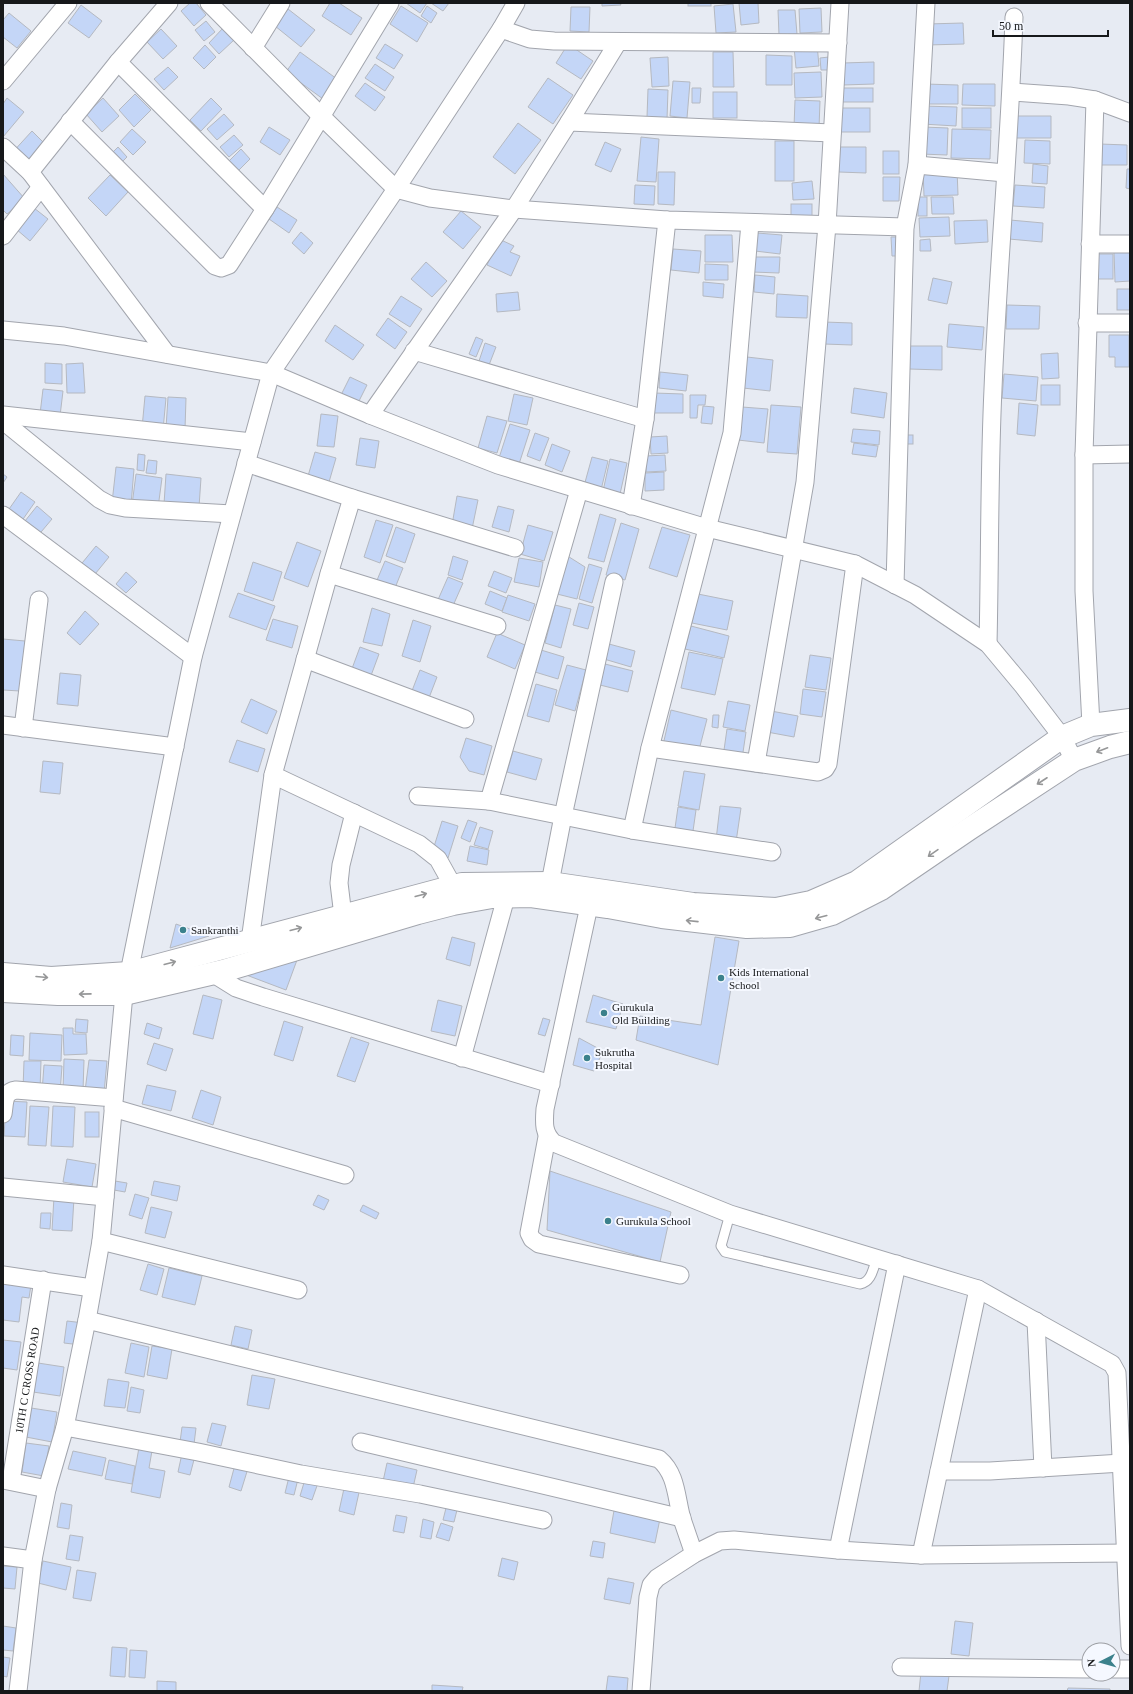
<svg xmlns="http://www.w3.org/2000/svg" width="1133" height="1694" viewBox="0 0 1133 1694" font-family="'Times New Roman',serif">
<rect width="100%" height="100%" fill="#e7ebf3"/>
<g fill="#c4d6f7" stroke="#b5b9c1">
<path d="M190 3H196L206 15 194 26 181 11Z"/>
<path d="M330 3H339L362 18 351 35 322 16Z"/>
<path d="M406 3H427L420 13Z"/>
<path d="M431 3H449L443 11Z"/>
<path d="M602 3H620L621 5 602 6Z"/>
<rect x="688" y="3" width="23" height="3"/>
<path d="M739 3H758L759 23 741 25Z"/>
<path d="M733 4 736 32 716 33 714 6Z"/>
<path d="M81 5 102 21 89 38 68 23Z"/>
<path d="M401 6 428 23 417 42 390 24Z"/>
<path d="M427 6 437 13 431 23 421 16Z"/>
<path d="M571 7H590L589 32 570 31Z"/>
<path d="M821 8 822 32 800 33 799 9Z"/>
<path d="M288 9 315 30 301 47 275 26Z"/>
<path d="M778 10H795L797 34 779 35Z"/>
<path d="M9 13 31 31 17 48 3 37V20Z"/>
<path d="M206 21 215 32 204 41 195 30Z"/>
<path d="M963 23 964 44 927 45V24Z"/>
<path d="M223 28 234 40 219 54 209 43Z"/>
<path d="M161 29 177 46 163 59 147 42Z"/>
<path d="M385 44 403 55 394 69 376 58Z"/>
<path d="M568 44 593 61 581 79 556 63Z"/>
<path d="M817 44 819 66 796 68 794 47Z"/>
<path d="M205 45 216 57 204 69 193 58Z"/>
<path d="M300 52 337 79 323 99 286 72Z"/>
<path d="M713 52H733L734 87H713Z"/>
<path d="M766 55 792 56V85H766Z"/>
<path d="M668 57 669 86 652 87 650 58Z"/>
<path d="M829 57 830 70H821L820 58Z"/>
<path d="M874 62V84L843 85V63Z"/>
<path d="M375 64 394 77 385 91 365 78Z"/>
<path d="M168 67 178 77 164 90 154 79Z"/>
<path d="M821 72 822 97 795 98 794 73Z"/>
<path d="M548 78 573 95 553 124 528 107Z"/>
<path d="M673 81 690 82 687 118 670 116Z"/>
<path d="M365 83 385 97 375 111 355 96Z"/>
<path d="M925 84 958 85V104H925Z"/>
<path d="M963 84H995V106L962 105Z"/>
<path d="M692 88H701L700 103H692Z"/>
<rect x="841" y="88" width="32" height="14"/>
<path d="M648 89 668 90 667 119 647 117Z"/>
<rect x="713" y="92" width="24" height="26"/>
<path d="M135 94 151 110 134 127 119 110Z"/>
<path d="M7 98 24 112 3 137V104Z"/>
<path d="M103 98 119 116 102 132 86 114Z"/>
<path d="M211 98 222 109 201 131 190 120Z"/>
<path d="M795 100 820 101 819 128 794 127Z"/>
<path d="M923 106 957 107 956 126 922 124Z"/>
<rect x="841" y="108" width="29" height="24"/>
<rect x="962" y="108" width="29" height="20"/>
<path d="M224 114 234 125 217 140 207 129Z"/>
<path d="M1016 116H1051V138H1015Z"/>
<path d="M518 123 541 140 515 174 493 157Z"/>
<path d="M269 127 290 140 280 155 260 142Z"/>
<path d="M923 127 948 128 947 155 921 154Z"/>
<path d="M132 129 146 142 133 155 120 142Z"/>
<path d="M952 129 991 130 990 159 951 158Z"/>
<path d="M32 131 48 147 27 169 11 154Z"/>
<path d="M234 135 243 145 229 157 220 147Z"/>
<path d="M641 137 659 139 656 182 637 181Z"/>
<path d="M1025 140 1050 141V164L1024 163Z"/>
<rect x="775" y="141" width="19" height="40"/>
<path d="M605 142 621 149 611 172 595 165Z"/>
<path d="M1100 144 1127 145V165H1100Z"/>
<path d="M118 147 127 157 120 164 111 154Z"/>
<path d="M839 147H866V173L839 172Z"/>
<path d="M241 149 250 159 238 171 229 161Z"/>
<rect x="883" y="151" width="16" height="23"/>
<path d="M1033 164 1048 166 1047 184 1032 183Z"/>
<path d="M957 169 958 195 924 196 923 170Z"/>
<path d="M1127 169H1130V189L1126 188Z"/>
<path d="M658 172H675L674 205 658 204Z"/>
<path d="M3 174 25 199 7 214 3 210Z"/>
<path d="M110 175 128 192 106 216 88 198Z"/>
<path d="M883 177H900L899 201H883Z"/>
<path d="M812 181 814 199 793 200 792 183Z"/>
<path d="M635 185 655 186 654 205 634 204Z"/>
<path d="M1015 185 1045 187 1044 208 1013 206Z"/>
<rect x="918" y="197" width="9" height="19"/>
<path d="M931 197H953L954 214H932Z"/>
<rect x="791" y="204" width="21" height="16"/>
<path d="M277 207 297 220 289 233 269 219Z"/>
<path d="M34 208 48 219 30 241 16 229Z"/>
<path d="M461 211 481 227 463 249 443 232Z"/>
<path d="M949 217 950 236 920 237 919 218Z"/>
<path d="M987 220 988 242 955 244 954 221Z"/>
<path d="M1010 220 1043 223 1042 242 1009 239Z"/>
<path d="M301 232 313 243 304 254 292 243Z"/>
<path d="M757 233 782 235 780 254 755 251Z"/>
<path d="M705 235H732L733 262H705Z"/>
<path d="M891 237H902V256H892Z"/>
<path d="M499 239 514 246 510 252 520 256 511 276 487 265Z"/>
<path d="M930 239 931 251H920V240Z"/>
<path d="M673 249 701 251 699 273 671 270Z"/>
<path d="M1130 251V281L1115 282 1114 252Z"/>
<rect x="1094" y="254" width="19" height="25"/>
<path d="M753 257H780L779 273 752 272Z"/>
<path d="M426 262 447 281 432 297 411 279Z"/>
<path d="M705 264 728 265V280H705Z"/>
<path d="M755 275 775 277 774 294 754 292Z"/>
<path d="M933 278 952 282 947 304 928 300Z"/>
<path d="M703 282 724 284 723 298 703 296Z"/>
<rect x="1117" y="289" width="13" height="21"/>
<path d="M518 292 520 310 497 312 496 294Z"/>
<path d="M777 294 808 296 807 318 776 317Z"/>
<path d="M401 296 422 309 410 327 389 314Z"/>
<path d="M1007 305 1040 306 1039 329H1006Z"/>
<path d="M388 318 407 332 395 349 376 335Z"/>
<path d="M824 322 852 323V345L824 344Z"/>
<path d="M949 324 984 327 982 350 947 347Z"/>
<path d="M335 325 364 345 353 360 325 341Z"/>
<path d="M1109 335H1129V367H1115V357H1109Z"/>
<path d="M476 337 483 340 476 357 469 354Z"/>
<path d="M485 343 496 347 489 365 479 361Z"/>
<path d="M909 346H942V370L909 369Z"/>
<path d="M1058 353 1059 378 1042 379 1041 354Z"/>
<path d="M747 357 773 360 770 391 743 388Z"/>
<path d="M45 363 62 364V384L45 383Z"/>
<path d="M83 363 85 393H67L66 364Z"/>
<path d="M660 372 688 375 686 391 659 388Z"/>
<path d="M1004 374 1038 377 1036 401 1002 398Z"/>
<path d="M350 377 367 385 357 405 340 397Z"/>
<rect x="1041" y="385" width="19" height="20"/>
<path d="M854 388 887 393 884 418 851 413Z"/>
<path d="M43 389 63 391 60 416 40 414Z"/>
<path d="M654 393 683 394V413H654Z"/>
<path d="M514 394 533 398 527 425 508 421Z"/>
<path d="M690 395H706L705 405H698L697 418H690Z"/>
<path d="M145 396 166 398 163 430 142 428Z"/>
<path d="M168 397 186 398 185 429 166 428Z"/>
<path d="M1019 403 1038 405 1035 436 1017 434Z"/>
<path d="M771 405 801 407 797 454 767 452Z"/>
<path d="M703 406 714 407 712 424 701 423Z"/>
<path d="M742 407 768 409 764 443 738 440Z"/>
<path d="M321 414 338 416 334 447 317 446Z"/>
<path d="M487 416 507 421 497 453 478 448Z"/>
<path d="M510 424 530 430 519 464 499 458Z"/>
<path d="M853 429 880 431 879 445 851 442Z"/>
<path d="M535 433 549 438 540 461 527 456Z"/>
<rect x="905" y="435" width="8" height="9"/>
<path d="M667 436 668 453 651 454 650 437Z"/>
<path d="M360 438 379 441 375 468 356 465Z"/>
<path d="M854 443 878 446 876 457 852 454Z"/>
<path d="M552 444 570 451 562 472 545 465Z"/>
<path d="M315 452 336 458 329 482 308 476Z"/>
<path d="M138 454 145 455 144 471 137 470Z"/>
<path d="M665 455 666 471 646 472V456Z"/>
<path d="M592 457 608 461 601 490 584 486Z"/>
<path d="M610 459 627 463 620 494 603 491Z"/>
<path d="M148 460 157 461 156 474 146 473Z"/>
<path d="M116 467 134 469 131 505 112 503Z"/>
<path d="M664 472V490L645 491V473Z"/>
<path d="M3 474 7 477 3 483Z"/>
<path d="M136 474 162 478 158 508 132 505Z"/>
<path d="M166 474 201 478 199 507 164 504Z"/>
<path d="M21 492 35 502 21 522 7 512Z"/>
<path d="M457 496 478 500 472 529 452 525Z"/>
<path d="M37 506 52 519 36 538 21 526Z"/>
<path d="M498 506 514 510 509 532 492 527Z"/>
<path d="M600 514 616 519 604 562 588 558Z"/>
<path d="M376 520 393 525 380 563 364 557Z"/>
<path d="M621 523 639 529 625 580 606 575Z"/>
<path d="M528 525 553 532 544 561 520 554Z"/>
<path d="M396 527 415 534 405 563 386 556Z"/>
<path d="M662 527 690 535 677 577 649 568Z"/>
<path d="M297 542 321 551 308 587 284 578Z"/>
<path d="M96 546 109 557 91 579 78 568Z"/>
<path d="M566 555 585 567 577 599 557 594Z"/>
<path d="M453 556 468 561 462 580 448 575Z"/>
<path d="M519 558 543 562 539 587 514 582Z"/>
<path d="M385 561 403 568 393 593 375 585Z"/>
<path d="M253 562 282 572 273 601 244 591Z"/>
<path d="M589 564 602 568 592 603 579 599Z"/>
<path d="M494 571 512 578 506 593 488 586Z"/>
<path d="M126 572 137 582 126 593 116 584Z"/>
<path d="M448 577 463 583 452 608 437 602Z"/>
<path d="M490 591 507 598 502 611 485 604Z"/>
<path d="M238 593 275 606 266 630 229 617Z"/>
<path d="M698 594 733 601 727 630 692 623Z"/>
<path d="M508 595 535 604 529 621 502 612Z"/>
<path d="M579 603 594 607 588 629 573 625Z"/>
<path d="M555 605 571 609 561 648 545 643Z"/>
<path d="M372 608 390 614 382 646 363 642Z"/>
<path d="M85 611 99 624 80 645 67 633Z"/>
<path d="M273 619 298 626 292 648 266 640Z"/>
<path d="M413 620 431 626 420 662 402 656Z"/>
<path d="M691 626 729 636 724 658 685 649Z"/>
<path d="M497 633 525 645 515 669 487 657Z"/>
<path d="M3 639 25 641 20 691 3 690Z"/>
<path d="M609 644 635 651 631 667 604 659Z"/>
<path d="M360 647 379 654 369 681 350 674Z"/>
<path d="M541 650 564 657 558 679 535 672Z"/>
<path d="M689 652 723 659 715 695 681 688Z"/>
<path d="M810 655 831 658 826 690 805 687Z"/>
<path d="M605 664 633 671 628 692 600 685Z"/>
<path d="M567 665 586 670 575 711 555 705Z"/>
<path d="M420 670 437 677 427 703 410 696Z"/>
<path d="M60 673 81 675 78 706 57 704Z"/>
<path d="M536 684 557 690 549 722 527 716Z"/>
<path d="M803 689 826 692 822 717 800 714Z"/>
<path d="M251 699 277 711 267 734 241 722Z"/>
<path d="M728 701 750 705 745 731 723 727Z"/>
<path d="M671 710 707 719 698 754 663 745Z"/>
<path d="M771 711 798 716 794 737 767 732Z"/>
<path d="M713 715H719L718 728 712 727Z"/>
<path d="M727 729 746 732 742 759 723 757Z"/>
<path d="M466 738 492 746 484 775 469 771 460 757Z"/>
<path d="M237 740 265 749 258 772 229 762Z"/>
<path d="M513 751 542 759 536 780 507 772Z"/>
<path d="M43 761 63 763 60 794 40 792Z"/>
<path d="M684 771 705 774 699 810 678 806Z"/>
<path d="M720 806 741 808 736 842 716 840Z"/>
<path d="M678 807 696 810 692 838 674 835Z"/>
<path d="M468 820 477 823 470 842 461 838Z"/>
<path d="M442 821 458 826 448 858 432 853Z"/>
<path d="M480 827 493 831 488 849 474 845Z"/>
<path d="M470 846 489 850 487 865 467 861Z"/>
<path d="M176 924 209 936 170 948Z"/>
<path d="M452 937 475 943 470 966 446 959Z"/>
<path d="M715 937 739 941 718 1065 636 1040 640 1016 701 1025Z"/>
<path d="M297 960 286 990 241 973Z"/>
<path d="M203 995 222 1000 213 1039 193 1034Z"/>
<path d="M593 995 623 1004 616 1029 586 1022Z"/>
<path d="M438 1000 462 1006 455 1036 431 1031Z"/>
<path d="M543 1018 550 1020 545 1036 538 1034Z"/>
<path d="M76 1019 88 1020 87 1033 75 1032Z"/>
<path d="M284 1021 303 1027 293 1061 274 1055Z"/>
<path d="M147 1023 162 1028 159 1039 144 1034Z"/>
<path d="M63 1028H73V1034H86L87 1054 64 1055Z"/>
<path d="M30 1033 62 1035 61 1061 29 1060Z"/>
<path d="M11 1035 24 1036 23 1056 10 1055Z"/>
<path d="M351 1037 369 1043 355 1082 337 1076Z"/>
<path d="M579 1038 603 1051 594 1071 573 1065Z"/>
<path d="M154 1043 173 1049 166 1071 147 1064Z"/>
<path d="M64 1059 84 1060 83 1091H63Z"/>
<path d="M89 1060 107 1061 104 1093 85 1091Z"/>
<path d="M24 1061H41L40 1090 23 1089Z"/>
<path d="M44 1065 62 1066 60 1093 42 1092Z"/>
<path d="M147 1085 176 1091 171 1111 142 1104Z"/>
<path d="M201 1090 221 1097 213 1125 192 1118Z"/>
<path d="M6 1101 27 1102 25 1137 4 1136Z"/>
<path d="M30 1106 49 1107 46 1146 28 1145Z"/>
<path d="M53 1106 75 1107 73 1147 51 1146Z"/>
<rect x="85" y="1112" width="14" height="25"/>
<path d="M67 1159 96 1164 92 1187 63 1182Z"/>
<path d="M550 1171 671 1212 660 1262 547 1230Z"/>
<path d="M115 1181 127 1183 125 1192 114 1190Z"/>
<path d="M154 1181 180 1186 177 1201 151 1195Z"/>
<path d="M135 1194 149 1198 142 1219 129 1215Z"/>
<path d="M318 1195 329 1200 324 1210 313 1205Z"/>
<path d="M54 1197 74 1198 72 1231 52 1230Z"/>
<path d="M363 1205 379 1213 376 1219 360 1211Z"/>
<path d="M151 1207 172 1212 165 1238 145 1233Z"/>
<path d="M41 1213H51L50 1229 40 1228Z"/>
<path d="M148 1264 164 1269 157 1295 140 1290Z"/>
<path d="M169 1268 202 1276 195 1305 162 1297Z"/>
<path d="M3 1282 31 1285 29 1298 22 1297 19 1322 3 1320Z"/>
<path d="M67 1321 84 1323 81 1345 64 1343Z"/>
<path d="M235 1326 252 1330 248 1349 231 1345Z"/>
<path d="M3 1340 21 1342 17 1370 3 1368Z"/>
<path d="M131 1343 149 1347 144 1377 125 1373Z"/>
<path d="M152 1346 172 1349 167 1379 147 1375Z"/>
<path d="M38 1363 64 1367 60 1396 33 1392Z"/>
<path d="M252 1375 275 1379 269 1409 247 1405Z"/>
<path d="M108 1379 129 1382 125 1408 104 1406Z"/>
<path d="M131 1387 144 1390 140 1413 127 1411Z"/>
<path d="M31 1408 57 1412 52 1442 26 1437Z"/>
<path d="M212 1423 226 1426 221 1446 207 1442Z"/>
<path d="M182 1427 196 1428 194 1444 180 1442Z"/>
<path d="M140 1442 153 1445 149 1468 165 1471 160 1498 131 1492Z"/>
<path d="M26 1443 49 1446 44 1476 22 1472Z"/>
<path d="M183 1449 196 1452 190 1475 178 1472Z"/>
<path d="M73 1451 106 1458 102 1476 68 1469Z"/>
<path d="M109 1460 135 1466 132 1484 105 1479Z"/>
<path d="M236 1461 249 1465 241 1491 229 1487Z"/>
<path d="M387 1463 417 1470 412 1492 382 1486Z"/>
<path d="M290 1473 299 1475 294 1495 285 1493Z"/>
<path d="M306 1476 319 1480 312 1500 300 1496Z"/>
<path d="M345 1484 360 1488 354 1515 339 1511Z"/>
<path d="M61 1503 72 1505 69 1529 57 1527Z"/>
<path d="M447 1504 458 1506 454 1522 443 1520Z"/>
<path d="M615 1505 661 1514 655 1543 610 1533Z"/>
<path d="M396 1515 407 1517 404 1533 393 1531Z"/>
<path d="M423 1519 434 1522 431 1539 420 1537Z"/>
<path d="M441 1523 453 1527 449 1541 436 1537Z"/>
<path d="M70 1535 83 1537 79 1561 66 1559Z"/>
<path d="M593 1541 605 1543 603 1558 590 1556Z"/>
<path d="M502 1558 518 1562 514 1580 498 1576Z"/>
<path d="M43 1561 71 1567 66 1590 38 1583Z"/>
<path d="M3 1566 17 1567 15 1589 3 1588Z"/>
<path d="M77 1570 96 1573 91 1601 73 1598Z"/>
<path d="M608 1578 634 1583 630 1604 604 1599Z"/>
<path d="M955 1621 973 1623 969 1656 951 1654Z"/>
<path d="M3 1626 16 1628 13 1651 3 1650Z"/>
<path d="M112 1647 127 1648 125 1677 110 1676Z"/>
<path d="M130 1650 147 1651 145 1678 129 1677Z"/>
<path d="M3 1657 10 1658 7 1677 3 1676Z"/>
<path d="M921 1672 949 1676 947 1691H919Z"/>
<path d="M608 1676 628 1678 627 1691H606Z"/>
<path d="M157 1681 176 1682V1691H157Z"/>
<path d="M432 1685 463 1687 462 1691H432Z"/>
<path d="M1068 1688 1110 1689V1691H1067Z"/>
</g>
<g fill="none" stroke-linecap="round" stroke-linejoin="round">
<defs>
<path id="service" d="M730 1214 721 1246 725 1252 860 1284C872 1282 873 1268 877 1258"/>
<g id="minor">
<path d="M209 3 321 116 396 189 430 198 514 209 667 220 905 227"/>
<path d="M501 29 530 39 554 41 838 43"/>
<path d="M253 48 281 3"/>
<path d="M118 62 265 209"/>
<path d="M3 81 68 3"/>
<path d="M1012 92 1069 96 1095 100 1130 113"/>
<path d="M70 121 215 266 221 268 229 265 265 209 390 3"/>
<path d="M569 122 832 133"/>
<path d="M3 147 30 172 167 354"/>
<path d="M917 165 1005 173"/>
<path d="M30 172 118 62 169 3"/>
<path d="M3 236 41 187"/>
<path d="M1090 244H1130"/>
<path d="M1087 323H1130"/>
<path d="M3 330 64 336 271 373 370 415 498 465 707 528 855 564 915 595 988 644 1023 686 1062 737 1074 760"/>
<path d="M414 351 645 419"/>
<path d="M3 415 252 442"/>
<path d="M370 415 514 209 569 122 618 42"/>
<path d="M3 421 99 499 110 505 125 508 232 514"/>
<path d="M1084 455 1130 454"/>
<path d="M246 463 352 498 515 548"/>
<path d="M631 506 645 419 667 220"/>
<path d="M3 515 193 657"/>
<path d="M329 574 497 626"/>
<path d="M895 585 905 227 917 165 926 3"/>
<path d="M988 644C990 559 989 474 993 389 998 265 1010 141 1014 17"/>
<path d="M305 659 465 719"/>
<path d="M3 725 175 747"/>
<path d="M1091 725 1084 591V455L1095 100"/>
<path d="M23 728 39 600"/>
<path d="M650 748 818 772 825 769 828 764 855 564"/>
<path d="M756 763 805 482 827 225 840 3"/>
<path d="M273 775 419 844 438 859 453 886"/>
<path d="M418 796 489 801 632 830 772 852"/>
<path d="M489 801 579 490"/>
<path d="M632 830 650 748 732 433 750 223"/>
<path d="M550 883 563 816 614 582"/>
<path d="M592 892 545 1109C544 1123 543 1133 554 1143L730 1214 978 1289 1112 1364 1117 1373 1130 1646"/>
<path d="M343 916 339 883 341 865 354 813"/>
<path d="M250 941 273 775 329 574 352 498"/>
<path d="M212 973 236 988 263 997 551 1084"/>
<path d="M462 1058 506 897"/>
<path d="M113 1108 345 1175"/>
<path d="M3 1114C5 1103 3 1092 16 1090L114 1098"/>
<path d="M547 1137 529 1233 532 1239 539 1244 680 1275"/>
<path d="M3 1187 105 1197"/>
<path d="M101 1241 298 1290"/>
<path d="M3 1275 92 1288"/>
<path d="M87 1320 659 1459C677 1474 676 1498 682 1519 686 1531 690 1542 694 1554"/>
<path d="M1036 1321 1043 1468"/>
<path d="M65 1427 198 1452 301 1474 420 1494 543 1520"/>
<path d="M361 1442 682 1518"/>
<path d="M939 1471H990L1122 1463"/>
<path d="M3 1480 47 1489"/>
<path id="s1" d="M11 1481 43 1280"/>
<path d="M838 1550 897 1264"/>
<path d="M921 1555 978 1289"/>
<path d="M3 1556 33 1560"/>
<path d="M901 1667 1089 1669"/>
<path d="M1113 1669H1130"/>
<path d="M18 1691 33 1560 47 1489 65 1427 87 1320 101 1241 124 994 129 973 193 657 271 373 396 189 501 29 516 3"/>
<path d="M641 1691 648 1597 651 1585 657 1578 694 1554 720 1541 734 1540 838 1550 921 1555 1130 1553"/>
</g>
<g id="tertiary">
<path d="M3 974 51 978 129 973 462 884 550 883 693 904 776 909 811 902 857 882 1062 737 1091 725 1130 720"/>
<path d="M3 991 58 994H124L223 971 418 913 453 904 492 897 531 896 608 907 662 917 747 927 790 926 832 914 881 889 969 829 1074 760 1110 747 1130 742"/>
</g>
</defs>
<use href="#service" stroke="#a2a5ad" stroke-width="11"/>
<use href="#minor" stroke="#a2a5ad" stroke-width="19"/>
<use href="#tertiary" stroke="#a2a5ad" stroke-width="24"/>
<use href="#service" stroke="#fff" stroke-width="9"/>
<use href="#minor" stroke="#fff" stroke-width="17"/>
<use href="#tertiary" stroke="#fff" stroke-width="22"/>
</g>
<defs><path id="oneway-shaft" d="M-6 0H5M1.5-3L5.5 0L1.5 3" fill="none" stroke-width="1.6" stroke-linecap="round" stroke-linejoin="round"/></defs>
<g stroke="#969798">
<use href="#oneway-shaft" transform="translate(1102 750) rotate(159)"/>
<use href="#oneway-shaft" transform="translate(1042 781) rotate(147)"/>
<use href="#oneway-shaft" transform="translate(933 853) rotate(145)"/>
<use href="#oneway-shaft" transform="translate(421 895) rotate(-15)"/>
<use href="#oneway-shaft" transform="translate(821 917) rotate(165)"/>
<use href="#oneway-shaft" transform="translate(692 921) rotate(-174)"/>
<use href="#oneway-shaft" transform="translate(296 929) rotate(-15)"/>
<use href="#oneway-shaft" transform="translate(170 963) rotate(-15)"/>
<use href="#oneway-shaft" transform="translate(42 977) rotate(5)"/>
<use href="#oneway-shaft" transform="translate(85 994) rotate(179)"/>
</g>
<g fill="#3b818c" stroke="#f5f8ff" stroke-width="1.5">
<circle cx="183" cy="930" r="4"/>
<circle cx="721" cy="978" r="4"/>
<circle cx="604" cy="1013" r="4"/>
<circle cx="587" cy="1058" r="4"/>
<circle cx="608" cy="1221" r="4"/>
</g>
<g text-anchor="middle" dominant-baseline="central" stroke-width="4" stroke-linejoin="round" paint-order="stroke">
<g font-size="11" fill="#16181a" stroke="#f5f8ff" text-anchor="start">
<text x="191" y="930">Sankranthi</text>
<text x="729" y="972">Kids International<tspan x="729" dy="13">School</tspan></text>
<text x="612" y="1007">Gurukula<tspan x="612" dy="13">Old Building</tspan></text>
<text x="595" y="1052">Sukrutha<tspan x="595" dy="13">Hospital</tspan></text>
<text x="616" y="1221">Gurukula School</text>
</g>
<g font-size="11" fill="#16181a" stroke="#f5f8ff">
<text stroke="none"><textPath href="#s1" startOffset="102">10TH C CROSS ROAD</textPath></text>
</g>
</g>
<rect width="1133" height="1694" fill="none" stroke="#16181a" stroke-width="8"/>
<g transform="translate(1101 1662) rotate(264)"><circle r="19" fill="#f5f8ff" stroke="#9c9ea3"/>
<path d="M0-3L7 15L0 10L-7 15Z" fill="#3b818c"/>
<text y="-6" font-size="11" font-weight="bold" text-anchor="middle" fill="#16181a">N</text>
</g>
<path d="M993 30v6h115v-6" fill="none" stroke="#16181a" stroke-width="2"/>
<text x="999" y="30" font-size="12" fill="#16181a" stroke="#f5f8ff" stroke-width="3" paint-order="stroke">50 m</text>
</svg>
